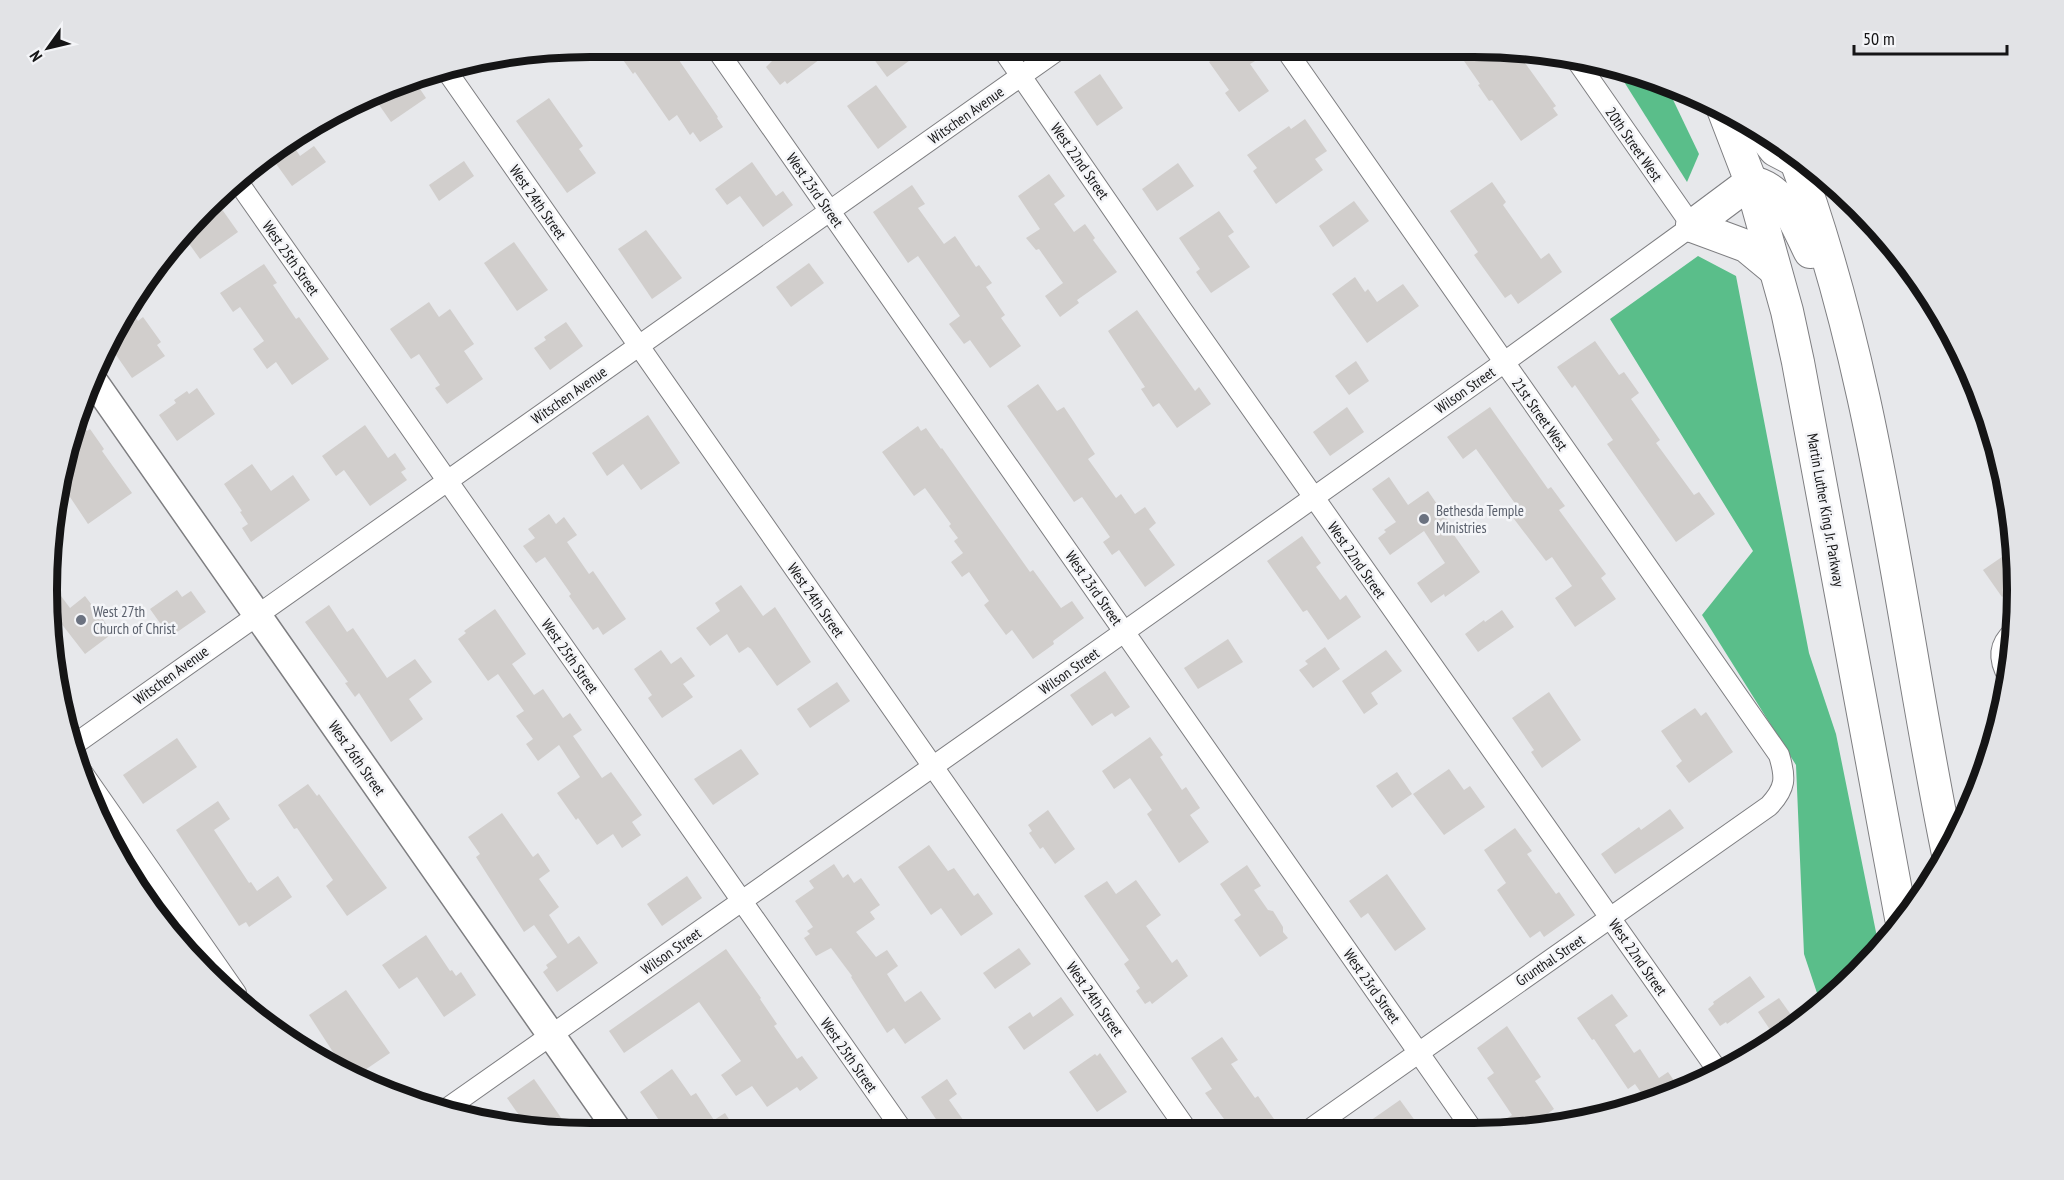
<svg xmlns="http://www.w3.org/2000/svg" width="2064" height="1180" viewBox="0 0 2064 1180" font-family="'PT Sans Narrow',sans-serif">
<rect width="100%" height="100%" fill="#e7e8eb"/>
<g fill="#5abe8a">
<path d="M1616 69 1648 75 1665 83 1699 154 1687 182Z"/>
<path d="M1698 256 1736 276 1809 653 1836 734 1879 947 1859 974 1821 1005 1804 954 1796 765 1702 615 1753 551 1610 319Z"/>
</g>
<g fill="#d1cecc">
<path d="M614 47H670L718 117 717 118 723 127 700 142 693 132 690 135 677 115 669 121 635 72 633 74Z"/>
<path d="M764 47H818L824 56 787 84 785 81 780 85 766 67 773 60Z"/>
<path d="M865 47H928L887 77Z"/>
<path d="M1230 47H1245L1255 61 1250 64 1269 91 1239 112 1225 93 1229 90 1209 62Z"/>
<path d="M1455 48 1515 49 1556 106 1553 108 1558 115 1521 141 1492 100 1489 101 1478 85 1480 84Z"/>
<path d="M1100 74 1123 108 1097 126 1074 92Z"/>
<path d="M412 77 426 98 391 122 375 99Z"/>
<path d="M876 85 907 127 878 149 847 106Z"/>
<path d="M549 98 583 146 579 149 596 173 567 193 516 121Z"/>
<path d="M1305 119 1327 151 1315 159 1323 170 1276 204 1253 171 1257 168 1247 155 1289 126 1291 129Z"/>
<path d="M291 142 300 156 314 146 326 162 292 186 269 154Z"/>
<path d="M464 161 474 176 439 201 429 185Z"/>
<path d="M752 162 776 196 783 191 793 205 763 227 740 196 727 205 715 189Z"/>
<path d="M1178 163 1194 186 1157 211 1142 189Z"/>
<path d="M1049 174 1065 196 1054 204 1074 232 1085 224 1095 238 1093 240 1117 272 1077 300 1079 303 1060 317 1045 296 1063 283 1039 249 1036 250 1026 238 1040 229 1018 196Z"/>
<path d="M1492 182 1506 202 1503 205 1541 259 1549 253 1562 272 1518 304 1511 294 1505 298 1474 255 1478 252 1450 211Z"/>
<path d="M912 185 925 204 918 208 944 244 955 236 976 267 979 265 992 283 986 287 1005 315 1001 318 1021 346 990 368 970 340 964 344 949 324 960 316 918 256 908 263 873 212Z"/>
<path d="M1354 201 1369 221 1333 247 1319 226Z"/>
<path d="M221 208 238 232 200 259 185 238 197 225Z"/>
<path d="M1219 211 1234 232 1228 236 1250 267 1211 293 1196 272 1200 269 1179 238Z"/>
<path d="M646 230 682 278 652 299 618 249Z"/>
<path d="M514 242 548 290 517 311 484 263Z"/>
<path d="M809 263 824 283 791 307 776 287Z"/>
<path d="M264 264 277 283 273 285 296 319 299 317 329 359 292 385 276 362 267 369 253 349 264 341 240 307 233 312 220 293Z"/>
<path d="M1355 277 1365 292 1368 289 1377 302 1403 284 1419 306 1367 343 1332 294Z"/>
<path d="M429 302 439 317 450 309 474 344 464 351 483 379 447 404 435 388 440 385 419 354 411 359 390 329Z"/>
<path d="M1137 310 1195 391 1199 387 1211 404 1177 428 1159 403 1153 407 1141 389 1145 387 1108 331Z"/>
<path d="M133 314 138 321 143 317 161 342 157 345 165 356 132 378 114 352 119 348 114 341 123 322Z"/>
<path d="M566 322 583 346 550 370 534 348 546 340 544 337Z"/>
<path d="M1595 341 1619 375 1624 372 1639 393 1631 399 1660 440 1656 443 1694 495 1699 492 1715 514 1676 542 1607 444 1613 440 1575 385 1572 388 1557 367Z"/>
<path d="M1356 361 1369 381 1349 395 1335 376Z"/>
<path d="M1038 384 1057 411 1064 407 1074 422 1095 454 1088 459 1116 498 1121 494 1135 514 1145 507 1156 523 1149 529 1175 565 1145 587 1119 550 1112 555 1103 542 1110 537 1082 497 1074 502 1007 406Z"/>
<path d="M197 388 215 414 177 441 159 415 176 403 174 400 187 391 189 394Z"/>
<path d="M1347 407 1364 432 1330 456 1313 432Z"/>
<path d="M1490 407 1548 489 1551 487 1565 506 1559 510 1606 574 1601 578 1616 599 1575 627 1555 598 1572 586 1552 557 1546 561 1511 515 1519 509 1476 449 1463 459 1447 437Z"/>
<path d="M648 415 680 463 641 490 623 464 607 476 592 453Z"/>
<path d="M79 419 87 431 90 429 104 449 102 451 132 493 88 524 62 485 65 449Z"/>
<path d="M365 425 388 458 395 453 406 469 401 472 407 480 370 506 344 470 336 476 322 456Z"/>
<path d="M918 426 921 431 926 428 941 449 942 448 1030 572 1033 570 1061 608 1072 601 1084 618 1053 641 1054 644 1033 659 1012 630 1006 635 984 605 989 601 969 572 962 577 951 562 963 553 954 541 958 538 949 526 951 524 925 488 914 496 882 452Z"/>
<path d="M252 464 271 491 293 475 310 500 251 542 242 528 248 524 240 512 242 511 224 484Z"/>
<path d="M1389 477 1408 505 1428 491 1452 526 1449 528 1480 572 1445 597 1444 594 1431 603 1417 583 1445 563 1424 531 1390 555 1378 538 1386 532 1384 530 1396 522 1372 489Z"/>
<path d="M549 514 556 524 564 517 577 535 567 542 589 574 593 571 626 619 603 635 598 627 593 630 569 596 571 594 545 557 536 563 523 546 535 538 528 529Z"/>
<path d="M1302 536 1321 563 1316 567 1340 600 1346 595 1361 617 1328 640 1307 610 1303 612 1267 561Z"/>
<path d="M2015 548V587L2002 597 1983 570Z"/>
<path d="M52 584 70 608 85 596 113 633 85 654 57 618 48 625Z"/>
<path d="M741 585 763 616 775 607 811 662 777 686 751 649 748 647 739 653 727 634 710 646 696 628 720 611 715 603Z"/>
<path d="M177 590 182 597 191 591 206 612 170 637 150 609Z"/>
<path d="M329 605 347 632 353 628 387 678 415 659 432 682 409 699 423 719 391 742 359 693 355 697 345 683 348 682 305 622Z"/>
<path d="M495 609 526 654 512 664 534 695 543 689 563 718 570 713 582 730 573 736 602 778 611 772 642 815 632 822 641 835 622 848 613 834 597 845 578 818 576 820 557 793 580 777 559 745 538 761 526 744 533 739 516 716 524 711 498 674 488 681 458 639 466 633 464 631Z"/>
<path d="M1502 610 1514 627 1478 652 1465 634 1484 620 1485 622Z"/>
<path d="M1228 639 1243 662 1198 689 1184 668Z"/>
<path d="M1325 647 1340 669 1313 688 1299 670 1308 664 1305 661Z"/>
<path d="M661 650 671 664 681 657 695 676 683 684 693 697 662 718 648 698 652 695 634 669Z"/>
<path d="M1386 650 1402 671 1371 693 1378 704 1364 714 1342 681Z"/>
<path d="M1105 671 1130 707 1115 717 1112 713 1092 726 1070 695Z"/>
<path d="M837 682 850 701 810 728 797 709Z"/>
<path d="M1549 692 1581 740 1542 768 1531 752 1534 750 1512 718Z"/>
<path d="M1695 708 1701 716 1706 712 1733 752 1689 783 1676 766 1682 761 1661 731Z"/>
<path d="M1150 737 1163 755 1160 757 1182 790 1186 787 1200 808 1190 815 1209 842 1179 863 1147 814 1152 810 1130 778 1114 789 1102 771Z"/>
<path d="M177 738 197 767 143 804 123 775Z"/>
<path d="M741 749 759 774 713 805 694 779Z"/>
<path d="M1449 769 1464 790 1470 786 1485 807 1444 835 1413 794Z"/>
<path d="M1397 772 1412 794 1392 808 1376 786Z"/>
<path d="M308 784 317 796 319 794 387 888 347 916 326 886 333 880 297 828 294 829 278 805Z"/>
<path d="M218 801 230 819 214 830 249 883 251 882 257 891 278 876 292 897 249 927 246 922 239 926 176 830Z"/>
<path d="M1670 809 1684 828 1615 874 1601 854 1639 827 1641 830Z"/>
<path d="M1048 810 1075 849 1055 864 1043 847 1040 849 1029 833 1032 831 1028 825Z"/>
<path d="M502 813 533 857 538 853 550 871 539 879 559 907 549 915 568 944 579 936 598 963 557 992 543 972 548 968 546 965 557 957 534 925 524 932 476 857 480 854 468 837Z"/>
<path d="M1515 828 1532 851 1527 854 1556 894 1559 892 1575 915 1544 937 1540 931 1530 938 1518 921 1497 890 1506 883 1484 850Z"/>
<path d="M929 845 948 871 954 868 974 896 978 893 993 914 961 936 941 908 931 915 898 867Z"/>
<path d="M834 864 843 878 848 874 854 883 861 878 880 905 870 912 875 919 856 932 876 957 887 950 898 966 887 974 905 1002 921 991 941 1019 905 1044 894 1028 887 1033 851 977 852 976 831 948 816 956 804 938 810 934 807 931 813 927 795 901 814 888 809 881Z"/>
<path d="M1247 865 1261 886 1254 890 1268 910 1273 911 1283 927V932L1288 938 1260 957 1234 920 1241 915 1220 884Z"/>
<path d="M1387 874 1426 929 1395 951 1368 913 1361 918 1349 901Z"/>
<path d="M687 876 702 898 662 926 647 904Z"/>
<path d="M1136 880 1161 915 1146 926 1172 963 1177 959 1188 976 1152 1004 1150 1001 1145 1004 1136 991 1140 988 1124 964 1129 960 1084 896 1107 881 1116 894Z"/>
<path d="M426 935 450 971 452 970 456 976 461 972 476 995 444 1017 417 977 399 989 382 965Z"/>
<path d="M1019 948 1031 964 995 989 983 973Z"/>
<path d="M726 949 761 998 760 999 777 1024 774 1026 797 1059 802 1056 818 1078 800 1091 797 1087 767 1107 752 1086 736 1096 721 1075 741 1061 699 1002 624 1053 609 1031Z"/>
<path d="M1750 976 1765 997 1727 1024 1726 1022 1720 1026 1708 1009 1714 1004 1713 1002Z"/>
<path d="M346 990 390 1053 356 1076 346 1072 309 1015Z"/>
<path d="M1612 994 1628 1016 1615 1025 1634 1053 1640 1049 1659 1078 1668 1072 1680 1089 1649 1104 1635 1084 1628 1089 1594 1039 1592 1040 1577 1018Z"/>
<path d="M1061 997 1074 1015 1024 1050 1008 1027 1030 1012 1033 1017Z"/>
<path d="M1779 998 1794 1019 1773 1034 1758 1012Z"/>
<path d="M1507 1026 1541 1077 1535 1081 1554 1109 1526 1129H1491L1512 1115 1487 1078 1494 1073 1477 1048Z"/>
<path d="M1222 1037 1238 1060 1231 1064 1255 1098 1258 1096 1274 1119 1257 1130H1232L1205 1093 1212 1089 1191 1058Z"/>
<path d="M1100 1053 1127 1092 1097 1112 1069 1072 1095 1054 1097 1056Z"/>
<path d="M672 1069 691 1096 696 1093 714 1120 725 1113 737 1132H667L640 1092Z"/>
<path d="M534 1079 571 1132H555L528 1128 507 1098Z"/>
<path d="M947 1079 957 1094 949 1100 971 1131H944L921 1097Z"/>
<path d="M1400 1100 1416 1122 1406 1129 1357 1130Z"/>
</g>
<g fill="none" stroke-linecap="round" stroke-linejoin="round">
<defs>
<g id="minor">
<path d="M715 47 1472 1129"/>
<path d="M1001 47 1182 310 1718 1071"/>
<path d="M1284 47 1779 755C1786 778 1786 788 1769 806L1309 1130"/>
<path d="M446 70 1187 1130"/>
<path d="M238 182 903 1131"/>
<path d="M2009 678C1998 660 1998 645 2014 631"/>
<path d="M75 744 1062 47"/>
<path d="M82 772 236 993"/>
<path d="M442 1112 1107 644 1488 374 1692 226 1577 61"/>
</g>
<path id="secondary" d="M95 383 619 1132"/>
<g id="trunk">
<path d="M1723 109 1751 182 1787 311 1798 362 1901 918"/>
<path d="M1757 127 1775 150 1796 161"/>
<path d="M1793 153C1878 379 1900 620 1948 854"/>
<path d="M1692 226 1751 182C1785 188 1796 225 1810 252"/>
<path d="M1692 226 1746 246 1775 270"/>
</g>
</defs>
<use href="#minor" stroke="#7e7e81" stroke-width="22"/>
<use href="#secondary" stroke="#7e7e81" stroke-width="30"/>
<use href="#trunk" stroke="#7e7e81" stroke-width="34"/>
<use href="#minor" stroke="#fff" stroke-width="20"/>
<use href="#secondary" stroke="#fff" stroke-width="27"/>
<use href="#trunk" stroke="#fff" stroke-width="32"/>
</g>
<g fill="#6b7280" stroke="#f4f5f8" stroke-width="2">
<circle cx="1424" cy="519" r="6"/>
<circle cx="81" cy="620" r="6"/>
</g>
<g text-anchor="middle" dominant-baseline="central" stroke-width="5" stroke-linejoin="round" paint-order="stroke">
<g font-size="15" fill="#151516" stroke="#f4f5f8">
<text transform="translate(966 115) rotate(-35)">Witschen Avenue</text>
<text transform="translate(1634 144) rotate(55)">20th Street West</text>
<text transform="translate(1080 161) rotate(55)">West 22nd Street</text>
<text transform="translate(815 190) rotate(55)">West 23rd Street</text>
<text transform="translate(538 202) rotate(55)">West 24th Street</text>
<text transform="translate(291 258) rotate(55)">West 25th Street</text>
<text transform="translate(1465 390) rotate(-35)">Wilson Street</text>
<text transform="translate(569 395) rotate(-35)">Witschen Avenue</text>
<text transform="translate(1540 414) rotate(55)">21st Street West</text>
<text transform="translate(1826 510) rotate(80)">Martin Luther King Jr. Parkway</text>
<text transform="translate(1357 560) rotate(55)">West 22nd Street</text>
<text transform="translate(1094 588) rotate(55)">West 23rd Street</text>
<text transform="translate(816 600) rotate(55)">West 24th Street</text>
<text transform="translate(570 656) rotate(55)">West 25th Street</text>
<text transform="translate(1069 671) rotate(-35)">Wilson Street</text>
<text transform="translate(171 675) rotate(-36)">Witschen Avenue</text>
<text transform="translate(357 758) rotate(55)">West 26th Street</text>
<text transform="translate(671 951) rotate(-35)">Wilson Street</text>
<text transform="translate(1638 957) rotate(55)">West 22nd Street</text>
<text transform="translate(1550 960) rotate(-34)">Grunthal Street</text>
<text transform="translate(1372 986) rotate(55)">West 23rd Street</text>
<text transform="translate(1095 999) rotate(55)">West 24th Street</text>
<text transform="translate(849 1055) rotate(55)">West 25th Street</text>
</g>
<g font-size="15" fill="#5b616d" stroke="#f4f5f8" text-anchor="start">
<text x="1436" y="510">Bethesda Temple<tspan x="1436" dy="17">Ministries</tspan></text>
<text x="93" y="611">West 27th<tspan x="93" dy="17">Church of Christ</tspan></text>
</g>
</g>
<path d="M0 0H2064V1180H0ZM590 57H1474A533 533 0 0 1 2007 590V590A533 533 0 0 1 1474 1123H590A533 533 0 0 1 57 590V590A533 533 0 0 1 590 57Z" fill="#e2e3e6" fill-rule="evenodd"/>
<path fill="none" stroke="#151516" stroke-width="8" d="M590 57H1474A533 533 0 0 1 2007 590V590A533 533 0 0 1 1474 1123H590A533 533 0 0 1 57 590V590A533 533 0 0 1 590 57Z"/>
<g transform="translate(48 48) rotate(236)" stroke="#f4f5f8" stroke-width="4.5" paint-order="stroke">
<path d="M0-4.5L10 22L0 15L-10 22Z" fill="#151516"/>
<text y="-9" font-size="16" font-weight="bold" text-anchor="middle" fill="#151516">N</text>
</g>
<path d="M1854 45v9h153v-9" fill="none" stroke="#151516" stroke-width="3"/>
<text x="1863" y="45" font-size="18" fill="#151516" stroke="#f4f5f8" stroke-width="4.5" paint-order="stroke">50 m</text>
</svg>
